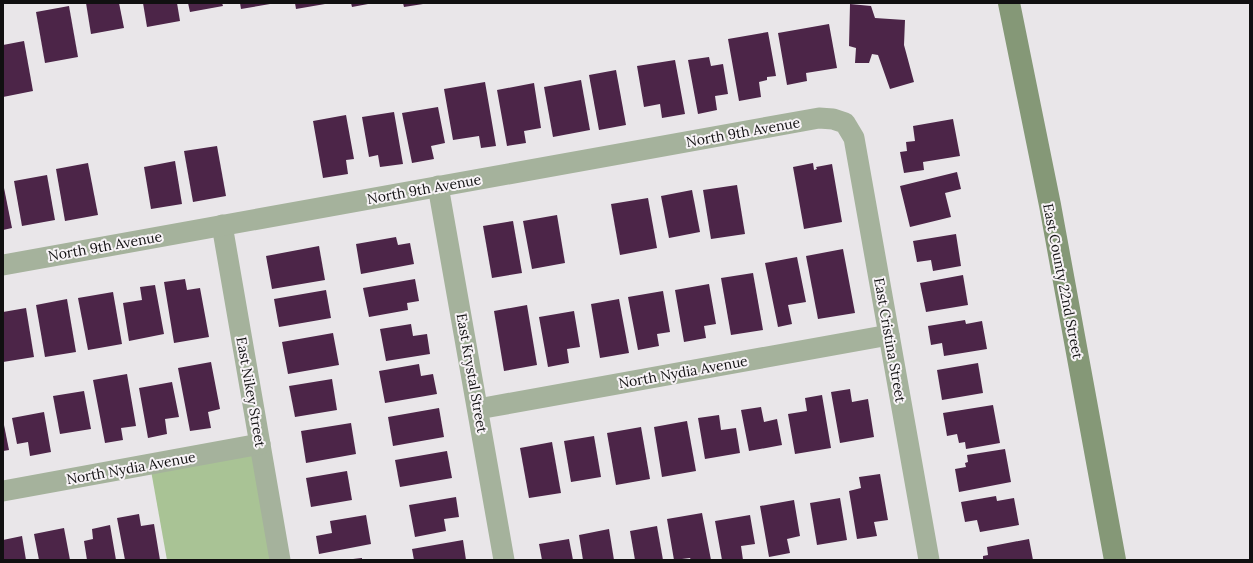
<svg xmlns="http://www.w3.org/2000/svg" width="1253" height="563" viewBox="0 0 1253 563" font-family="Lora,serif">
<rect width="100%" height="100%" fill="#e9e6e9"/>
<path fill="#a9c395" d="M260 444 280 560H167L150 465Z"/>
<g fill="#4c2548">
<path d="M86 3H119L124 28 91 34Z"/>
<path d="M143 3H177L180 21 147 27Z"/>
<path d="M188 3H222L223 6 190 12Z"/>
<path d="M240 3H270V4L241 9Z"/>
<path d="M295 3H325V4L296 9Z"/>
<path d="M351 3H368V4L352 7Z"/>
<path d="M403 3H423V4L404 7Z"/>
<path d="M850 4 871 6 875 18 905 20 904 45 914 82 890 89 878 55 872 54 869 63H855L856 48 849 46Z"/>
<path d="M69 6 78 57 45 63 36 12Z"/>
<path d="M829 24 837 68 806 73 807 81 787 85 778 33Z"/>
<path d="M768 32 776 76 767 77V80L759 82 761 97 739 101 728 39Z"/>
<path d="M24 41 33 91 3 97V45Z"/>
<path d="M709 57 711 66 723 64 728 94 715 96 717 110 698 114 688 60Z"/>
<path d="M675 60 685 114 662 118 660 104 644 107 637 66Z"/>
<path d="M616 70 626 125 599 130 589 75Z"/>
<path d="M581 80 590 130 553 137 544 87Z"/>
<path d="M485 82 496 146 481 148 479 136 453 140 444 89Z"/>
<path d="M534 83 541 128 524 131 526 143 507 146 497 90Z"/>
<path d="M438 107 445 143 431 146 434 159 412 163 402 113Z"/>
<path d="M394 112 403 164 380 167 378 155 369 157 362 117Z"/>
<path d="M346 115 354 159 346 160 348 174 323 178 313 121Z"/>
<path d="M953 119 960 156 923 162 924 170 904 173 900 152 907 151 906 142 915 141 913 126Z"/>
<path d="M217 146 226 196 193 202 184 151Z"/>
<path d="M175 161 182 204 151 209 144 167Z"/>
<path d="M88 163 98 215 65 221 56 169Z"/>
<path d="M813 163 814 170 817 169 816 167 832 164 842 222 804 229 793 167Z"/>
<path d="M957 172 961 189 945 193 951 217 910 227 900 186Z"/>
<path d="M47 175 55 220 22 226 14 181Z"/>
<path d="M3 183 12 228 3 230Z"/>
<path d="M737 185 745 234 711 239 703 190Z"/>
<path d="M692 190 700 232 669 238 661 196Z"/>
<path d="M648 198 657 248 620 255 611 204Z"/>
<path d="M557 215 565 263 532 269 523 221Z"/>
<path d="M513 221 522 273 492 278 483 226Z"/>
<path d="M956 234 961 266 933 271 931 260 917 262 913 241Z"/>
<path d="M396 237 398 245 410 243 414 264 361 274 356 244Z"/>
<path d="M319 246 325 280 272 289 266 256Z"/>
<path d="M843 249 855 313 818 319 806 256Z"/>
<path d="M797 257 806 302 788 305 792 324 778 327 765 263Z"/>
<path d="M753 273 763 330 731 335 721 278Z"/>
<path d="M963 275 968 305 926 312 920 283Z"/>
<path d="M185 279 187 290 200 288 209 337 174 343 164 282Z"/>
<path d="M415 279 419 301 407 303 408 310 369 317 363 288Z"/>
<path d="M709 284 716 324 704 326 706 338 684 342 675 290Z"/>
<path d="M155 285 164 334 129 341 123 303 142 300 140 287Z"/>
<path d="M326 290 331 318 279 327 274 299Z"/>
<path d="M663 291 670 332 657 334 659 346 638 350 628 297Z"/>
<path d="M113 292 122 344 88 350 78 298Z"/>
<path d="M67 299 76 352 45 357 36 305Z"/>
<path d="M619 299 629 353 600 358 591 304Z"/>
<path d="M527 305 537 365 504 371 494 311Z"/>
<path d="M26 308 34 357 3 362V312Z"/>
<path d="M574 311 580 347 567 349 569 363 548 367 539 317Z"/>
<path d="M965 320 966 324 982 321 987 349 944 356 942 343 931 345 928 326Z"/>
<path d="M411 324 413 336 427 334 430 354 386 361 380 329Z"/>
<path d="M333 333 339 365 288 374 282 342Z"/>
<path d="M211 362 220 409 208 412 211 428 190 431 178 368Z"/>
<path d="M978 363 983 393 942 400 937 370Z"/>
<path d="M419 364 421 376 433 374 437 394 385 403 379 371Z"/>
<path d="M127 374 136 426 121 428 123 440 105 443 93 380Z"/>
<path d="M332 379 337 410 295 417 289 386Z"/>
<path d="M172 382 179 417 165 419 167 434 148 438 139 388Z"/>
<path d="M850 389 852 402 868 399 874 437 840 443 831 392Z"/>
<path d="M84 391 91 429 60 434 53 396Z"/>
<path d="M822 395 831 448 795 454 788 414 807 411 805 398Z"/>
<path d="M993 405 1000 443 966 449 965 442 959 443 957 434 947 436 943 413Z"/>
<path d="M761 407 764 422 777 419 782 445 749 451 741 410Z"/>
<path d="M439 408 444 437 393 446 388 417Z"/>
<path d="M44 412 51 452 30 456 28 442 17 444 12 418Z"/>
<path d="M719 415 721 430 736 428 740 453 705 459 698 418Z"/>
<path d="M3 420 9 450 3 451Z"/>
<path d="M687 421 696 471 662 477 654 427Z"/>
<path d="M351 423 356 454 306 463 301 431Z"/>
<path d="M641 427 650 479 616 485 607 433Z"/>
<path d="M594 436 601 477 571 482 564 441Z"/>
<path d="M552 442 561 493 529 498 520 448Z"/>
<path d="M1005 449 1011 482 959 492 955 469 966 467 965 463 968 462 967 455Z"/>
<path d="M447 451 452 478 400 487 395 460Z"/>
<path d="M347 471 352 500 311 507 306 478Z"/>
<path d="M880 474 888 520 874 522 877 536 857 539 849 491 861 488 859 477Z"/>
<path d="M996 496 997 501 1014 498 1019 525 980 532 977 520 965 522 961 502Z"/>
<path d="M456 497 459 517 444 519 446 531 415 537 409 505Z"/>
<path d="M840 498 847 540 817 545 810 503Z"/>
<path d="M794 500 800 536 787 539 790 553 769 557 760 506Z"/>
<path d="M702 513 711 560H691L690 558 674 560 667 519Z"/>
<path d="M139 514 141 526 154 524 160 560H125L117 518Z"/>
<path d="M366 515 371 544 319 554 316 536 332 533 330 521Z"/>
<path d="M750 515 755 544 741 546 743 560H722L715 521Z"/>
<path d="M110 525 116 560H87L84 541 93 539 92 529Z"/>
<path d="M657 526 663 560H635L630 531Z"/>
<path d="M64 528 70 560H39L34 534Z"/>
<path d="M609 529 614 560H583L579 535Z"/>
<path d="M22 536 26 560H3V540Z"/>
<path d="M569 539 573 560H542L539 544Z"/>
<path d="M1029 539 1033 560H983V556L988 555 987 547Z"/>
<path d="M463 540 466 560H414L412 549Z"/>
<path d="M362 558V560H353V559Z"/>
</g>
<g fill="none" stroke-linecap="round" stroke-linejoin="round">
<g stroke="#a5b29c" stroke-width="21">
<path d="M438 186 504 560"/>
<path d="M222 225 280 560"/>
<path d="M3 265 819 118 833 119 845 123 854 138 929 560"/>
<path d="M478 409 889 335"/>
<path d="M3 491 260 444"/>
</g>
<path stroke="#859877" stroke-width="22" d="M1009 3 1050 205 1115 560"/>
</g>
<g text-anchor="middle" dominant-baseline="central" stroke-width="4" stroke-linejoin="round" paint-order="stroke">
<g font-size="14" fill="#111011" stroke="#f7f3f6">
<text transform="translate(743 132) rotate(-10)">North 9th Avenue</text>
<text transform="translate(424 189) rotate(-10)">North 9th Avenue</text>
<text transform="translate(105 246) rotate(-10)">North 9th Avenue</text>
<text transform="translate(1063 281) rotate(79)">East County 22nd Street</text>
<text transform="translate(890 340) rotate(80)">East Cristina Street</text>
<text transform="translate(683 372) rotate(-10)">North Nydia Avenue</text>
<text transform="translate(472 373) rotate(80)">East Krystal Street</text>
<text transform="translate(251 392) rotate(80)">East Nikey Street</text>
<text transform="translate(131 468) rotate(-10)">North Nydia Avenue</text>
</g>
</g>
<rect width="1253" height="563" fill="none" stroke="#111011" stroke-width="8"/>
</svg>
